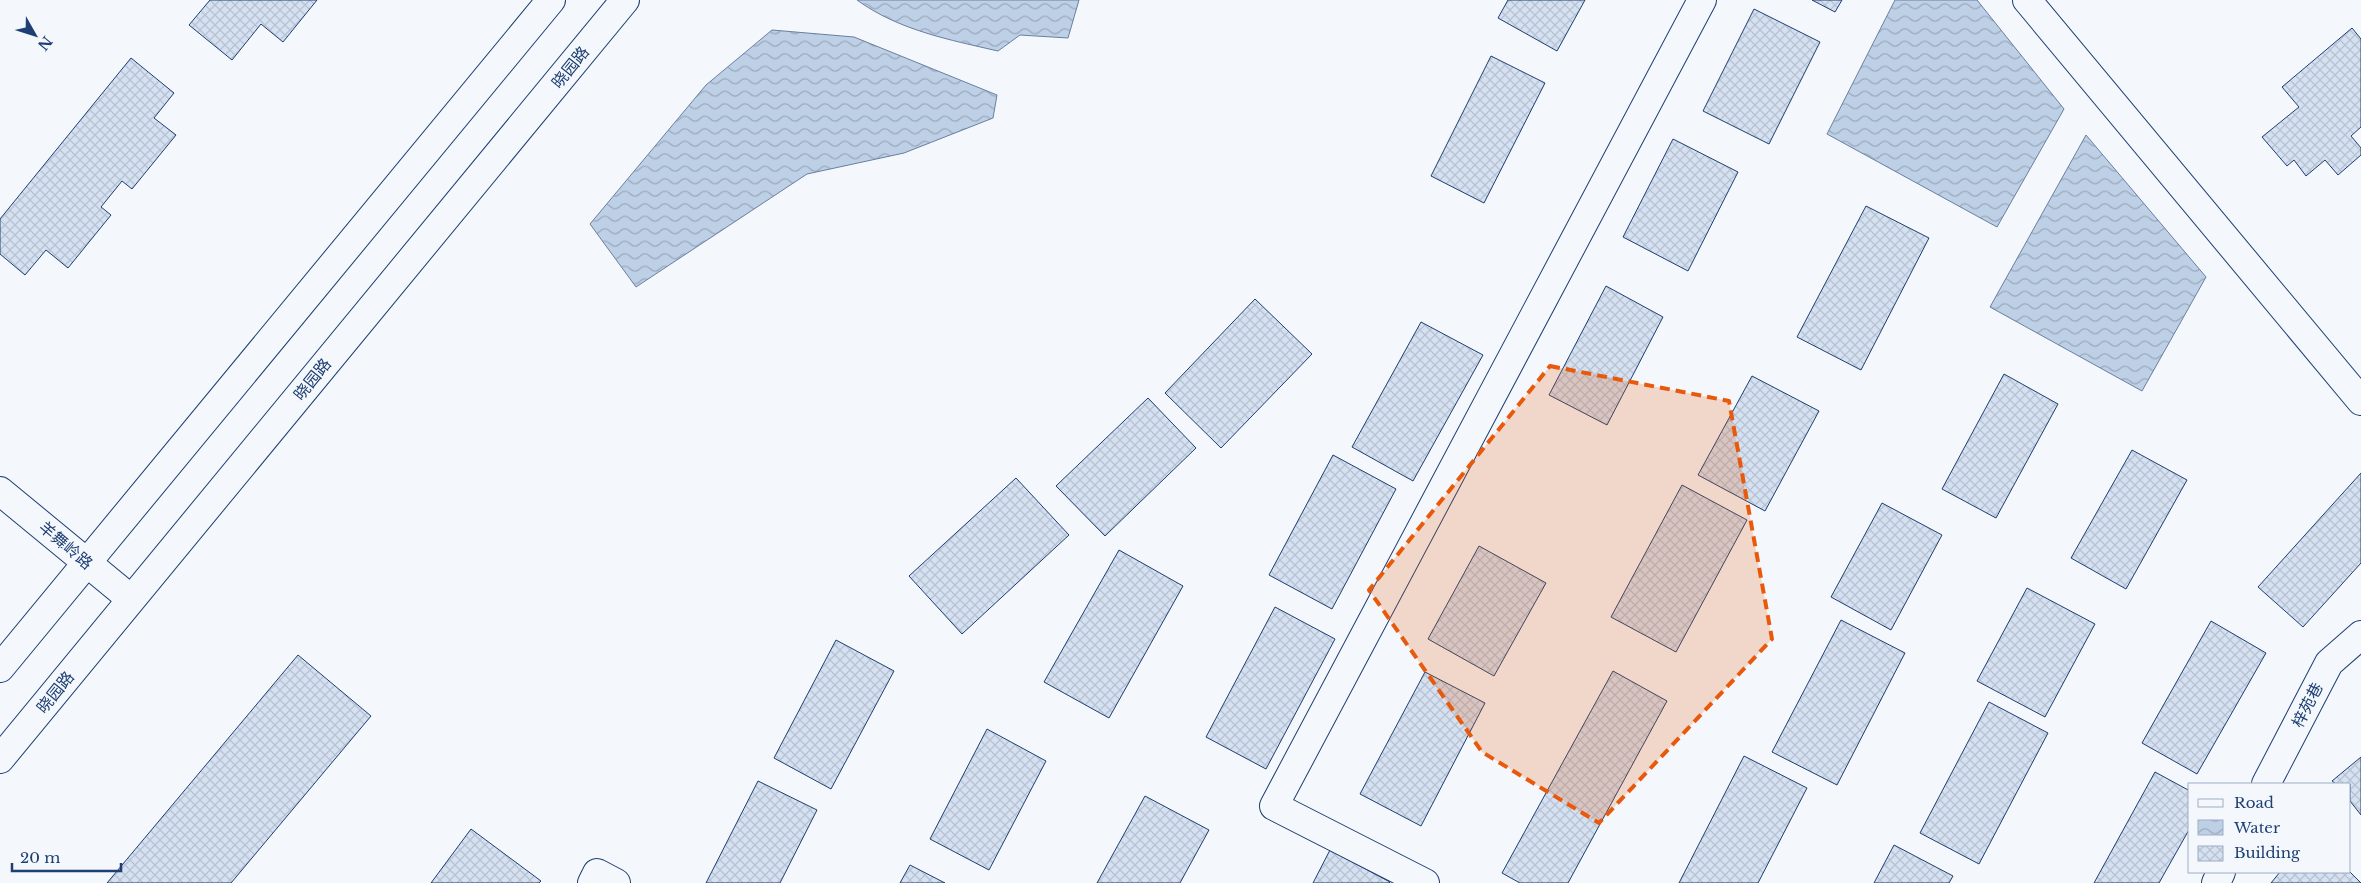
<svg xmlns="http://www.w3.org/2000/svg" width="2361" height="883" viewBox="0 0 2361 883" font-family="'Libre Baskerville','Noto Sans SC',serif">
<defs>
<pattern id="water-waves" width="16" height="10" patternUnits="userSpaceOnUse" patternTransform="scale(1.25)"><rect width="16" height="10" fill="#bed0e5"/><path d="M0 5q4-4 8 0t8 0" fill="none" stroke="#9aaabe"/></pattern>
<pattern id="building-cross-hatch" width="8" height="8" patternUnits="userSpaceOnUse" patternTransform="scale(1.25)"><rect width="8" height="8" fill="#d5e0f0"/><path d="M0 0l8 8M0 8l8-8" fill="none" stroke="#b6c1d1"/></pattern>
</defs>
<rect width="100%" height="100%" fill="#f4f7fb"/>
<g fill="url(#water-waves)" stroke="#687fa3">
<path d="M857 0H1079L1068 38 1020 35 998 51C950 40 898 30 857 0Z"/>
<path d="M1895 0H1977L2064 109 1997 227 1827 134Z"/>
<path d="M772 30 854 37 997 95 993 118 904 153 807 174 636 287 590 224 706 85Z"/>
<path d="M2086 135 2206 277 2142 391 1990 307Z"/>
</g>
<g fill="url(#building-cross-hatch)" stroke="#1d3f73">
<path d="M210 0H317L283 42 261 24 232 60 189 25Z"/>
<path d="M1508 0H1585L1557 51 1498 18Z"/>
<path d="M1812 0H1842L1835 12Z"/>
<path d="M1754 9 1820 42 1769 144 1703 111Z"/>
<path d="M2352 28 2361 39V127L2351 136 2361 148V155L2338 175 2325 160 2306 176 2294 160 2287 166 2262 137 2299 107 2282 87Z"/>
<path d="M1491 56 1545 83 1484 203 1431 176Z"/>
<path d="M131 58 174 93 154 118 176 135 132 189 122 181 101 207 111 215 68 268 46 250 25 275 0 254V219Z"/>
<path d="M1673 139 1738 172 1688 271 1623 237Z"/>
<path d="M1866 206 1929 238 1861 370 1797 337Z"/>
<path d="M1606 286 1663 317 1607 425 1549 395Z"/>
<path d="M1255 299 1312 354 1221 448 1165 393Z"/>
<path d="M1421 322 1483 355 1413 481 1352 447Z"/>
<path d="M2004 374 2058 404 1996 518 1942 489Z"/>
<path d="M1752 376 1819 411 1765 511 1698 475Z"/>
<path d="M1148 398 1196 448 1105 536 1056 486Z"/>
<path d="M2132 450 2187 480 2126 589 2071 558Z"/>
<path d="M1333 455 1396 489 1332 609 1269 575Z"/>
<path d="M2361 473V563L2303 627 2258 587Z"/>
<path d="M1016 478 1069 535 962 634 909 576Z"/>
<path d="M1682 485 1747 520 1676 652 1611 617Z"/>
<path d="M1882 503 1942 535 1891 630 1831 597Z"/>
<path d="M1479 546 1546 583 1494 676 1428 639Z"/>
<path d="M1119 550 1183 586 1109 718 1044 682Z"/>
<path d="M2027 588 2095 624 2045 717 1977 681Z"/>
<path d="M1275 607 1335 639 1266 769 1206 737Z"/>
<path d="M1841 620 1905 653 1837 785 1772 752Z"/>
<path d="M2211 621 2266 653 2197 774 2142 743Z"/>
<path d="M836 640 894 671 831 789 774 758Z"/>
<path d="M298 655 371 716 231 883H107Z"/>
<path d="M1613 671 1667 701 1568 883H1520L1502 873Z"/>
<path d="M1425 672 1485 703 1421 826 1360 794Z"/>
<path d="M1989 702 2048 733 1979 864 1920 833Z"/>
<path d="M987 729 1046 761 989 870 930 839Z"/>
<path d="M1744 756 1807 788 1758 883H1679Z"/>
<path d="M2361 757V815L2350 801V784H2336L2332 781Z"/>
<path d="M2155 772 2190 791V828L2159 883H2094Z"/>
<path d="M758 781 817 810 780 883H706Z"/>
<path d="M1145 796 1209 830 1180 883H1097Z"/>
<path d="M471 829 541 881 539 883H431Z"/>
<path d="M1894 845 1953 876 1949 883H1874Z"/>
<path d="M1330 850 1390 882 1389 883H1313Z"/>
<path d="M910 865 945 883H900Z"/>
<path d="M2280 872H2350L2361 883H2271Z"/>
</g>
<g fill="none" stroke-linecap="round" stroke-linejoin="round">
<defs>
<g id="street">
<path d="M2027 0 2361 401"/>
<path d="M2266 784 2329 663 2361 635"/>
<path d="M592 883 597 873 616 883"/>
<path d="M1425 883 1274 806 1702 0"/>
<path d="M2216 883 2221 872"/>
</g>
<g id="secondary">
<path d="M0 491 131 599"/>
<path d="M0 668 551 0"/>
<path d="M0 759 625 0"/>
</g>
</defs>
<use href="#street" stroke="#1d3f73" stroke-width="30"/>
<use href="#secondary" stroke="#1d3f73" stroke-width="30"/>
<use href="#street" stroke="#f4f7fb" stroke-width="28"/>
<use href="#secondary" stroke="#f4f7fb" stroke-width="28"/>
</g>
<path fill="#e8590c" fill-opacity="0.2" stroke="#e8590c" stroke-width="4" stroke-dasharray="10 6" stroke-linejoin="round" d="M1550 366 1729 401 1772 639 1599 823 1482 752 1369 590Z"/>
<g text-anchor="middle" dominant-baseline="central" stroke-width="4" stroke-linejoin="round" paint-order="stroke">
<g font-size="16" fill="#1d3f73" stroke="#f4f7fb">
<text transform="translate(570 67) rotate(-51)">晓园路</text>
<text transform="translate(312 379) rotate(-51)">晓园路</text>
<text transform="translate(66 545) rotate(40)">羊舞岭路</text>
<text transform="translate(55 692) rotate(-51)">晓园路</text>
<text transform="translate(2307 705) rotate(-63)">梓苑巷</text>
</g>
</g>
<rect x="2188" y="783" width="162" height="90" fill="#f4f7fb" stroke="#9eadc5"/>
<rect x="2198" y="799" width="25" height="8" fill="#f4f7fb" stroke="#9eadc5"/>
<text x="2234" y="808" font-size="15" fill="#1d3f73">Road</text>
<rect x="2198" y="820" width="25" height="15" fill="url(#water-waves)" stroke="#9eadc5"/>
<text x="2234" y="833" font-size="15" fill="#1d3f73">Water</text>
<rect x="2198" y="846" width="25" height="15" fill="url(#building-cross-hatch)" stroke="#9eadc5"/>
<text x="2234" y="858" font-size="15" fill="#1d3f73">Building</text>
<g transform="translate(35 35) rotate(129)" stroke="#f4f7fb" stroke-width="4" paint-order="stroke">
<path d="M0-4L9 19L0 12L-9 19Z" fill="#1d3f73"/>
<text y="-8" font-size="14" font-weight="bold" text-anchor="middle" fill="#1d3f73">N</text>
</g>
<path d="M12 863v8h109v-8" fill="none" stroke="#1d3f73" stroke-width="2.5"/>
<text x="20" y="863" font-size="15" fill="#1d3f73" stroke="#f4f7fb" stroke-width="4" paint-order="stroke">20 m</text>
</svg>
